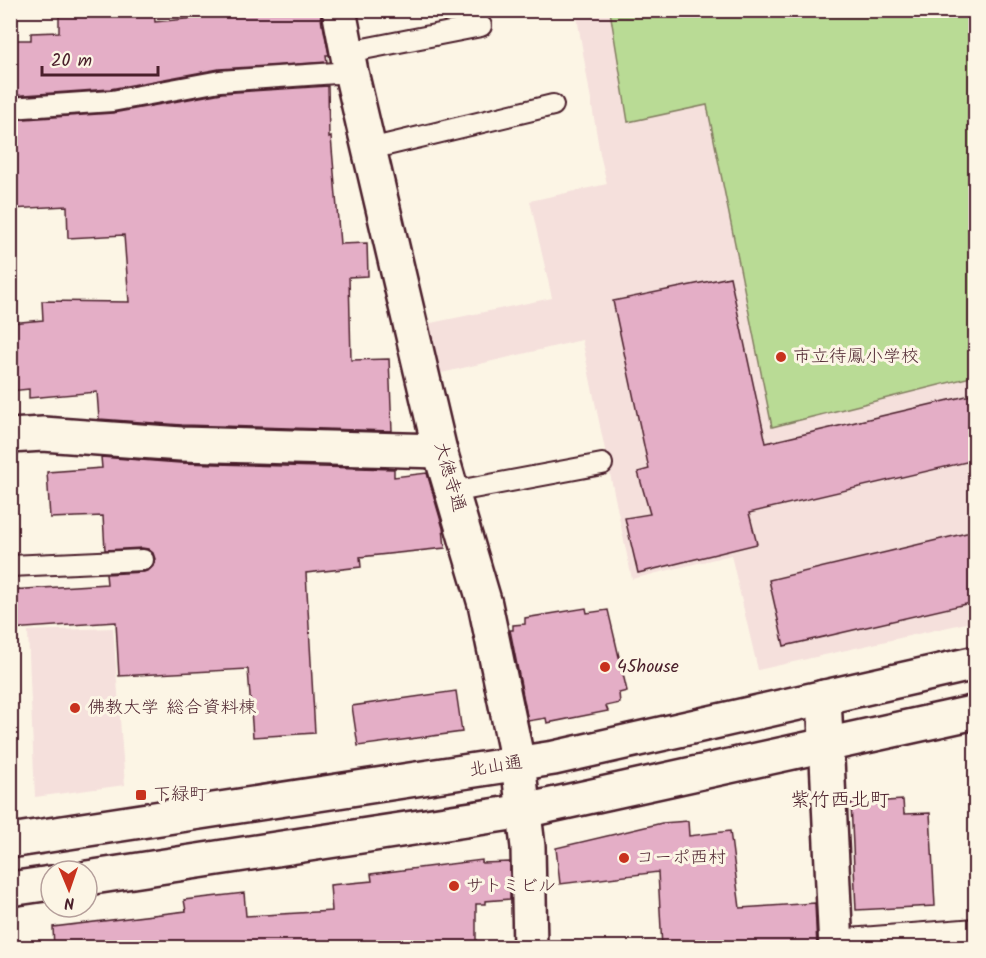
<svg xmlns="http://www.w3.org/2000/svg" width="986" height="958" font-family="Kalam,'Klee One',sans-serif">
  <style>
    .built { fill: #f5e0dc }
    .green { fill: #b9db95; stroke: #827d60; stroke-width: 1.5 }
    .building { fill: #e4aec6; stroke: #4a1f2b; stroke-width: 1.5 }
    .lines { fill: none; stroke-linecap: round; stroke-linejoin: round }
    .lane-casing { stroke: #4a1f2b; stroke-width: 24 }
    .street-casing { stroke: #4a1f2b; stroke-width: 38 }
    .secondary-casing { stroke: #4a1f2b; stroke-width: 38 }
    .lane { stroke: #fcf5e5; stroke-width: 20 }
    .street { stroke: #fcf5e5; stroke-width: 33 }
    .secondary { stroke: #fcf5e5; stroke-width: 33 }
    .poi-dot { fill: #c8321e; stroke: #fcf5e5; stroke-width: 2 }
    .labels { text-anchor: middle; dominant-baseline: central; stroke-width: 6; stroke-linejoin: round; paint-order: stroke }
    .poi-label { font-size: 18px; fill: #4a1f2b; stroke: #fcf5e5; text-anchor: start }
    .street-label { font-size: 18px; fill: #4a1f2b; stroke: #fcf5e5 }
    .neighbourhood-label { font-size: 20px; fill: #4a1f2b; stroke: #fcf5e5 }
  </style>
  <rect width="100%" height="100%" fill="#fcf5e5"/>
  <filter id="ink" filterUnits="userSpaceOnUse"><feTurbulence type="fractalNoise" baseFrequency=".0167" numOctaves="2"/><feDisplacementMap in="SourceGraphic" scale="12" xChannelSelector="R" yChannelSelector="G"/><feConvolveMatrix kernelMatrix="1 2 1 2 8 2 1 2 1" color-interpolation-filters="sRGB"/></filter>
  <g filter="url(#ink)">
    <g class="built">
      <polygon points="576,11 975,11 975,621 758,670 731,555 632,579 582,340 433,375 421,325 552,298 530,201 607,184 600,154"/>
      <polygon points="113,628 125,785 35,797 28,631"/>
    </g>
    <polygon class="green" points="610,11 975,11 975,376 772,427 707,105 628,122"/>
    <g class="building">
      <polygon points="101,10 154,10 155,22 279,10 320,10 322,25 323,25 329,55 326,55 327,62 219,69 110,89 10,96 10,40 31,40 31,33 59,32 59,14 101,13"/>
      <polygon points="328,86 329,138 331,137 340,244 367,243 368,276 349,277 351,360 389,359 392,431 182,425 99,419 97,392 29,398 29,389 10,391 10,323 43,320 42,301 129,302 124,235 68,238 67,206 10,209 10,120 113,113 222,93"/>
      <polygon points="730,277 766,443 975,394 975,460 749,513 757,544 638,573 625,518 650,514 638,472 649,469 613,301"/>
      <polygon points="101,457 180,463 394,469 394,477 427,473 443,528 445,548 360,557 361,567 306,573 315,733 253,737 248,669 119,676 116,622 10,629 10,590 107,584 106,574 144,572 149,570 153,566 155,559 153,553 148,549 142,548 105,550 103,516 50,518 47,472 102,468"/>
      <polygon points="975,531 975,602 784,646 769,580"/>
      <polygon points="586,608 587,613 608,610 627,691 619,693 620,703 606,706 608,711 547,723 546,718 528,721 510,630 513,630 513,625 525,624 525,618"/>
      <polygon points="456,691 462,732 358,746 352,706"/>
      <polygon points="903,800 904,814 930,813 935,906 856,910 851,803"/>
      <polygon points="688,821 689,836 730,831 740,908 815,903 817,948 662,948 658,872 560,884 556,848 662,823"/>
      <polygon points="482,860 482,863 510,862 510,899 485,901 485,904 476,904 476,948 54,948 53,927 186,911 184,900 244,893 246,916 332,911 330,885 372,881 371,874"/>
    </g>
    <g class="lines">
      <defs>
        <g id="lane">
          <polyline points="348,52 481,26"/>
          <polyline points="10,108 112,101 220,81 351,72"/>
          <polyline points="370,149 553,105"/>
          <polyline points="452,492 602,464"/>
          <polyline points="10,566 143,560"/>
          <polyline points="836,940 976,929"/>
        </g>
        <g id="street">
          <polyline points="339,10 351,72 440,451 485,604 518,763 528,847 530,948"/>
          <polyline points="10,436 43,434 181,444 440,451"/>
          <polyline points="824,697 836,948"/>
        </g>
        <g id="secondary">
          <polyline points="10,841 554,758 976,663"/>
          <polyline points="87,878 524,811 976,712"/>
          <polyline points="10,889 51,883"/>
        </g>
      </defs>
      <use href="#lane" class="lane-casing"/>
      <use href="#street" class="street-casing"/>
      <use href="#secondary" class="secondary-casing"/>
      <use href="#lane" class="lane"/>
      <use href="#street" class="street"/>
      <use href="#secondary" class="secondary"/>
    </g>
  </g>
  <g class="poi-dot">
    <circle cx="781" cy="357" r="6"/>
    <circle cx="605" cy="667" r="6"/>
    <circle cx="75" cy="708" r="6"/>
    <rect x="135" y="789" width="12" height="12" rx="3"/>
    <circle cx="624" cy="858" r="6"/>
    <circle cx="454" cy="886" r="6"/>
  </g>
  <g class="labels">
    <g class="poi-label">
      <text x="793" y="357">市立待鳳小学校</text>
      <text x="617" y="667">45house</text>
      <text x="87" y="708">佛教大学 総合資料棟</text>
      <text x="153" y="795">下緑町</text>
      <text x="636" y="858">コーポ西村</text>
      <text x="466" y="886">サトミビル</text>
    </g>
    <g class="street-label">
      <text transform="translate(449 477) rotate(74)">大徳寺通</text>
      <text transform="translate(496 767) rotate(-9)">北山通</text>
    </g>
    <g class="neighbourhood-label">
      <text x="840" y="801">紫竹西北町</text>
    </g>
  </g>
  <rect width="986" height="958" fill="none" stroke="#fcf5e5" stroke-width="36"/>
  <rect x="18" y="18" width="950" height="922" fill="none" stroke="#4a1f2b" stroke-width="2" filter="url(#ink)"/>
  <g transform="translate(69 889) rotate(178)"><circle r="28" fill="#fcf5e5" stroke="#b59f9b" stroke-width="1.5"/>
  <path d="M0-4.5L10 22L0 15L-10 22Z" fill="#c8321e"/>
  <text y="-9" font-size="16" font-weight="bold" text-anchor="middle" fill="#4a1f2b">N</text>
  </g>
  <path d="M42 66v9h116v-9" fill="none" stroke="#4a1f2b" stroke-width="3"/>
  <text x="51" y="66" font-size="18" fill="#4a1f2b" stroke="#fcf5e5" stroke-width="4.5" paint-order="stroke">20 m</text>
</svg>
